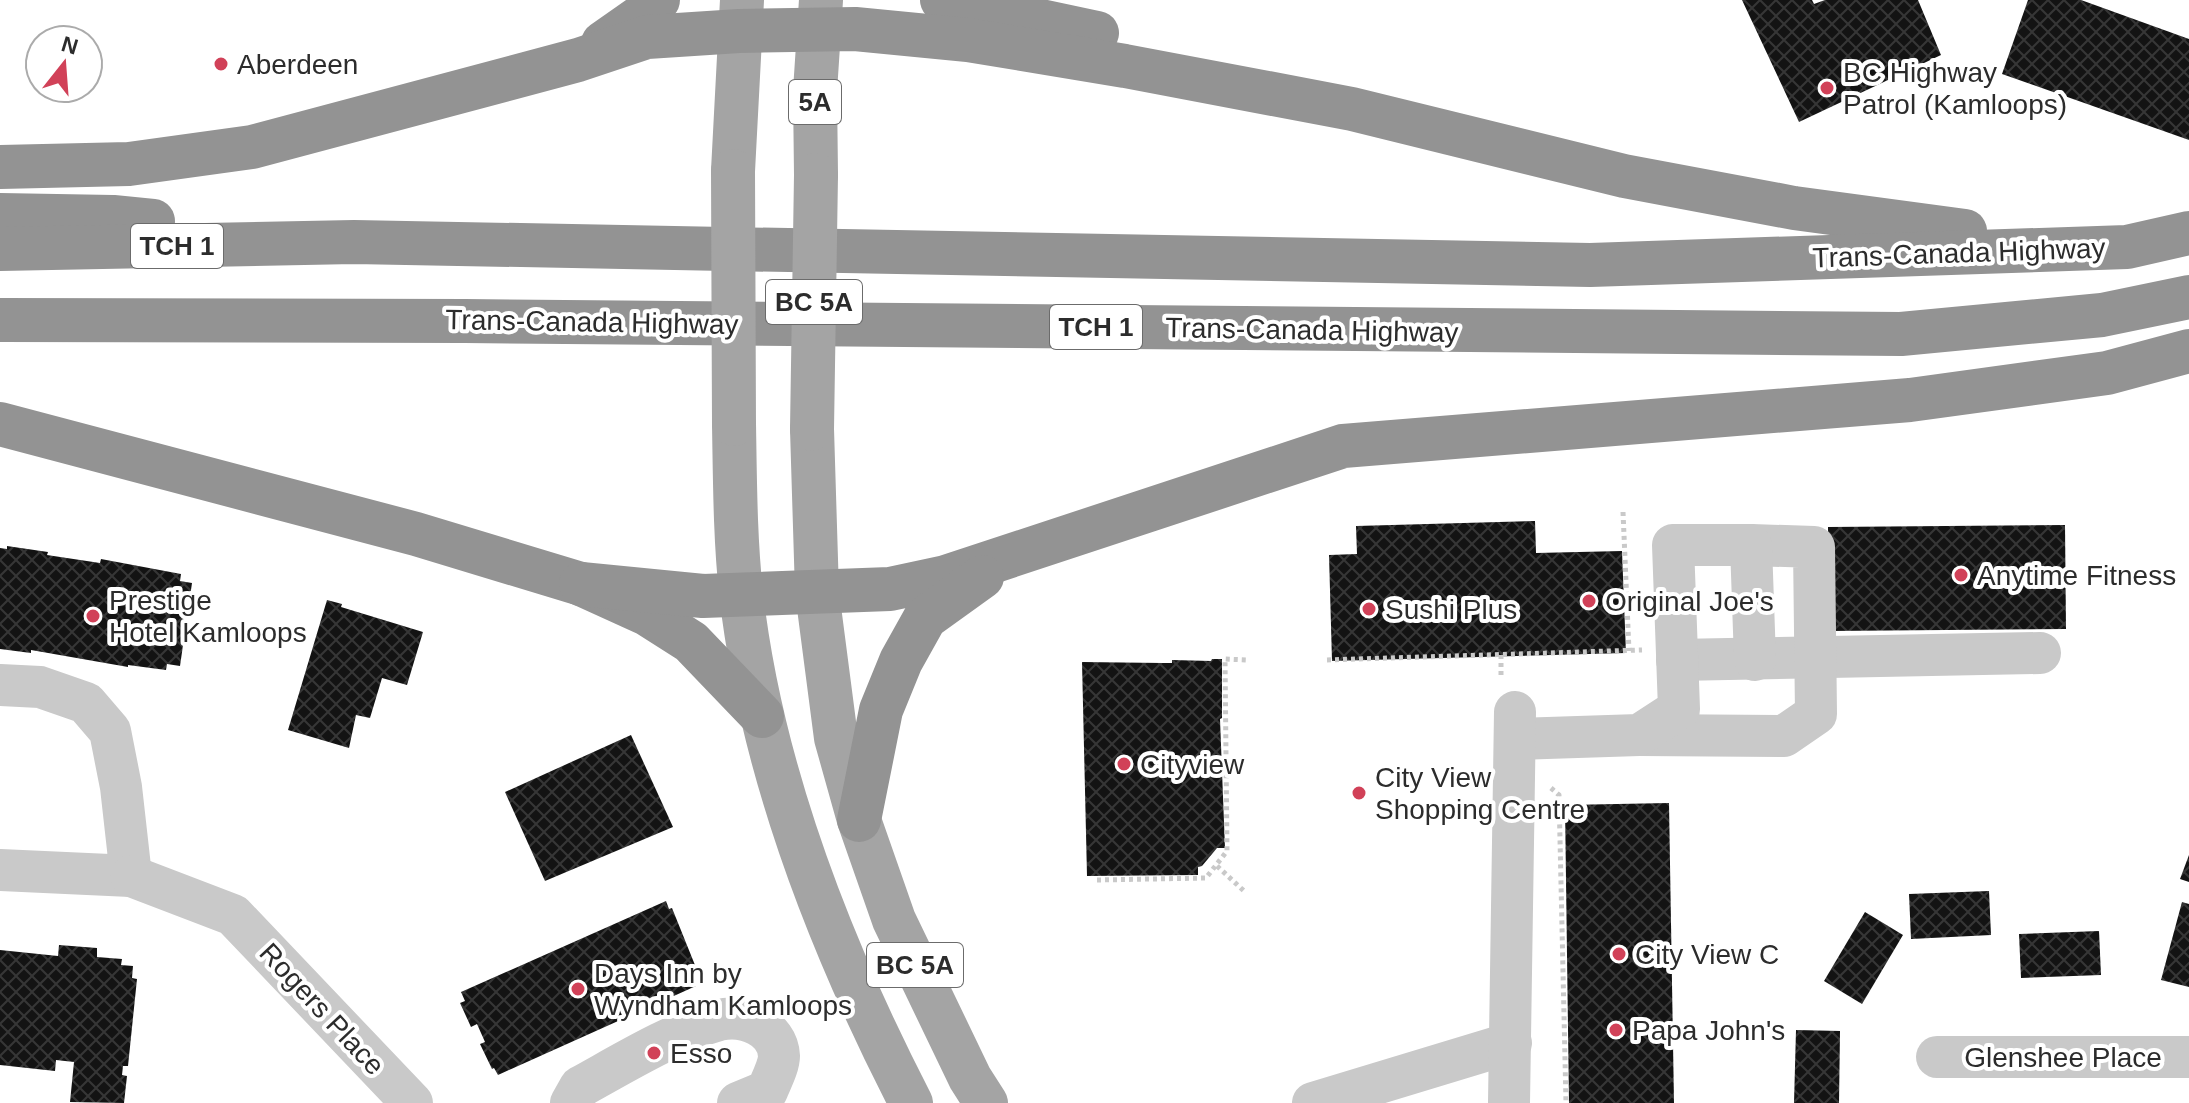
<svg xmlns="http://www.w3.org/2000/svg" width="2189" height="1103" font-family="Helvetica,sans-serif">
  <style>
    .building { fill: url(#building-cross-hatch) }
    .lines { fill: none; stroke-linecap: round; stroke-linejoin: round }
    .path { stroke: #c9c9c9; stroke-width: 5; stroke-dasharray: 4 4; stroke-linecap: butt }
    .minor { stroke: #c9c9c9; stroke-width: 42 }
    .major { stroke: #a4a4a4; stroke-width: 44 }
    .highway { stroke: #939393; stroke-width: 44 }
    .major-bridge { stroke: #a4a4a4; stroke-width: 44 }
    .poi-dot { fill: #d14158; stroke: #fff; stroke-width: 3 }
    .labels { text-anchor: middle; dominant-baseline: central; stroke-width: 8; stroke-linejoin: round; paint-order: stroke }
    .shield { fill: #fff; stroke: #6b6b6b; stroke-width: 2 }
    .shield-label { font-size: 26px; font-weight: bold; fill: #2c2c2c }
    .poi-label { font-size: 28px; fill: #2c2c2c; stroke: #fff; text-anchor: start }
    .street-label { font-size: 28px; fill: #2c2c2c; stroke: #fff }
  </style>
  <defs>
    <pattern id="building-cross-hatch" width="8" height="8" patternUnits="userSpaceOnUse" patternTransform="scale(2)"><rect width="8" height="8" fill="#131313"/><path d="M0 0l8 8M0 8l8-8" fill="none" stroke="#363636"/></pattern>
  </defs>
  <rect width="100%" height="100%" fill="#fff"/>
  <g class="building">
    <polygon points="1742,0 1812,0 1814,4 1825,0 1918,0 1941,55 1799,122"/>
    <polygon points="2028,0 2081,0 2189,39 2189,140 2002,74"/>
    <polygon points="1535,521 1536,553 1622,551 1626,653 1332,661 1329,555 1357,554 1356,526"/>
    <polygon points="2065,525 2066,629 1829,631 1828,527"/>
    <polygon points="7,546 48,552 47,555 100,563 101,559 181,574 180,581 192,583 180,666 167,664 166,670 128,665 128,667 31,650 31,653 0,649 0,548 7,549"/>
    <polygon points="327,600 342,604 341,607 423,632 407,685 382,678 370,718 356,715 349,748 288,730"/>
    <polygon points="1212,659 1222,659 1222,718 1220,719 1225,848 1217,848 1202,866 1198,867 1198,875 1087,876 1082,662 1163,663 1172,663 1172,660 1211,661"/>
    <polygon points="631,735 673,827 545,881 505,792"/>
    <polygon points="1669,803 1674,1103 1569,1103 1565,805"/>
    <polygon points="2189,855 2189,882 2180,879"/>
    <polygon points="1989,891 1991,935 1911,939 1909,894"/>
    <polygon points="666,901 669,909 672,908 701,980 695,982 696,986 498,1075 494,1068 492,1069 480,1044 485,1042 477,1024 471,1027 460,1003 465,1001 461,992"/>
    <polygon points="2182,902 2189,904 2189,987 2161,980"/>
    <polygon points="1865,912 1903,935 1862,1004 1824,981"/>
    <polygon points="2099,931 2101,975 2021,978 2019,934"/>
    <polygon points="59,945 97,948 97,957 122,959 121,965 133,966 132,978 137,979 128,1066 123,1066 122,1075 127,1076 124,1103 70,1102 74,1062 56,1060 55,1071 0,1065 0,950 58,956"/>
    <polygon points="1796,1030 1840,1031 1839,1103 1794,1103"/>
  </g>
  <g class="lines">
    <g class="path">
      <polyline points="1623,512 1629,651"/>
      <polyline points="1501,655 1501,678"/>
      <polyline points="1327,660 1642,650"/>
      <polyline points="1551,788 1559,795 1566,1103"/>
      <polyline points="1217,866 1244,891"/>
      <polyline points="1097,880 1206,878 1227,851 1225,659 1247,660"/>
    </g>
    <g class="minor">
      <polyline points="1677,660 2040,653"/>
      <polyline points="0,685 40,687 86,703 110,731 121,787 131,876 0,870"/>
      <polyline points="1639,735 1784,736 1816,714 1814,547 1751,545"/>
      <polyline points="1515,739 1639,735 1679,709 1673,545 1751,545 1755,660"/>
      <polyline points="131,876 233,915 412,1103"/>
      <polyline points="1937,1057 2189,1057"/>
      <path d="M571 1103 580 1087C622 1064 672 1033 719 1020 743 1014 778 1027 779 1056 779 1066 771 1081 767 1091L738 1103"/>
      <polyline points="1313,1103 1511,1043"/>
      <polyline points="1509,1103 1515,712"/>
    </g>
    <g class="major">
      <polyline points="733,171 742,0"/>
      <polyline points="816,175 815,91 821,0"/>
      <path d="M734 424C735 480 735 537 741 593 761 770 830 946 911 1103"/>
      <polyline points="812,429 817,592 836,738 859,820 894,920 970,1078 986,1103"/>
    </g>
    <g class="highway">
      <polyline points="942,0 1097,33"/>
      <polyline points="603,43 643,15 658,0"/>
      <polyline points="0,167 129,164 252,147 578,60 647,37 739,31 855,29 968,40 1125,66 1352,109 1624,176 1794,208 1965,231"/>
      <polyline points="0,215 113,217 153,221"/>
      <polyline points="0,249 354,242 1590,265 2127,247 2189,233"/>
      <polyline points="0,320 465,321 1901,334 2102,315 2189,297"/>
      <polyline points="0,424 416,534 581,584 647,614 691,642 762,716"/>
      <polyline points="581,584 703,596 890,589 946,577 1343,446 1910,400 2107,373 2189,351"/>
      <polyline points="859,820 881,710 901,661 925,618 982,577"/>
    </g>
    <g class="major-bridge">
      <polyline points="733,171 734,424"/>
      <polyline points="812,429 816,175"/>
    </g>
  </g>
  <g class="poi-dot">
    <circle cx="221" cy="64" r="8"/>
    <circle cx="1827" cy="88" r="8"/>
    <circle cx="1961" cy="575" r="8"/>
    <circle cx="1589" cy="601" r="8"/>
    <circle cx="1369" cy="609" r="8"/>
    <circle cx="93" cy="616" r="8"/>
    <circle cx="1124" cy="764" r="8"/>
    <circle cx="1359" cy="793" r="8"/>
    <circle cx="1619" cy="954" r="8"/>
    <circle cx="578" cy="989" r="8"/>
    <circle cx="1616" cy="1030" r="8"/>
    <circle cx="654" cy="1053" r="8"/>
  </g>
  <g class="labels">
    <g class="shield">
      <rect x="789" y="80" width="52" height="44" rx="6"/>
      <rect x="131" y="224" width="92" height="44" rx="6"/>
      <rect x="766" y="280" width="96" height="44" rx="6"/>
      <rect x="1050" y="305" width="92" height="44" rx="6"/>
      <rect x="867" y="943" width="96" height="44" rx="6"/>
    </g>
    <g class="shield-label">
      <text x="815" y="102">5A</text>
      <text x="177" y="246">TCH 1</text>
      <text x="814" y="302">BC 5A</text>
      <text x="1096" y="327">TCH 1</text>
      <text x="915" y="965">BC 5A</text>
    </g>
    <g class="poi-label">
      <text x="237" y="64">Aberdeen</text>
      <text x="1843" y="72">BC Highway<tspan x="1843" dy="32">Patrol (Kamloops)</tspan></text>
      <text x="1977" y="575">Anytime Fitness</text>
      <text x="109" y="600">Prestige<tspan x="109" dy="32">Hotel Kamloops</tspan></text>
      <text x="1605" y="601">Original Joe's</text>
      <text x="1385" y="609">Sushi Plus</text>
      <text x="1140" y="764">Cityview</text>
      <text x="1375" y="777">City View<tspan x="1375" dy="32">Shopping Centre</tspan></text>
      <text x="1635" y="954">City View C</text>
      <text x="594" y="973">Days Inn by<tspan x="594" dy="32">Wyndham Kamloops</tspan></text>
      <text x="1632" y="1030">Papa John's</text>
      <text x="670" y="1053">Esso</text>
    </g>
    <g class="street-label">
      <text transform="translate(1959 253) rotate(-2)">Trans-Canada Highway</text>
      <text transform="translate(592 322) rotate(1)">Trans-Canada Highway</text>
      <text transform="translate(1312 330) rotate(1)">Trans-Canada Highway</text>
      <text transform="translate(322 1009) rotate(47)">Rogers Place</text>
      <text x="2063" y="1057">Glenshee Place</text>
    </g>
  </g>
  <g transform="translate(64 64) rotate(17)"><circle r="38" fill="#ffffff" stroke="#ababab" stroke-width="2"/>
  <path d="M0-6L14 30L0 20L-14 30Z" fill="#d14158"/>
  <text y="-12" font-size="22" font-weight="bold" text-anchor="middle" fill="#2c2c2c">N</text>
  </g>
</svg>
